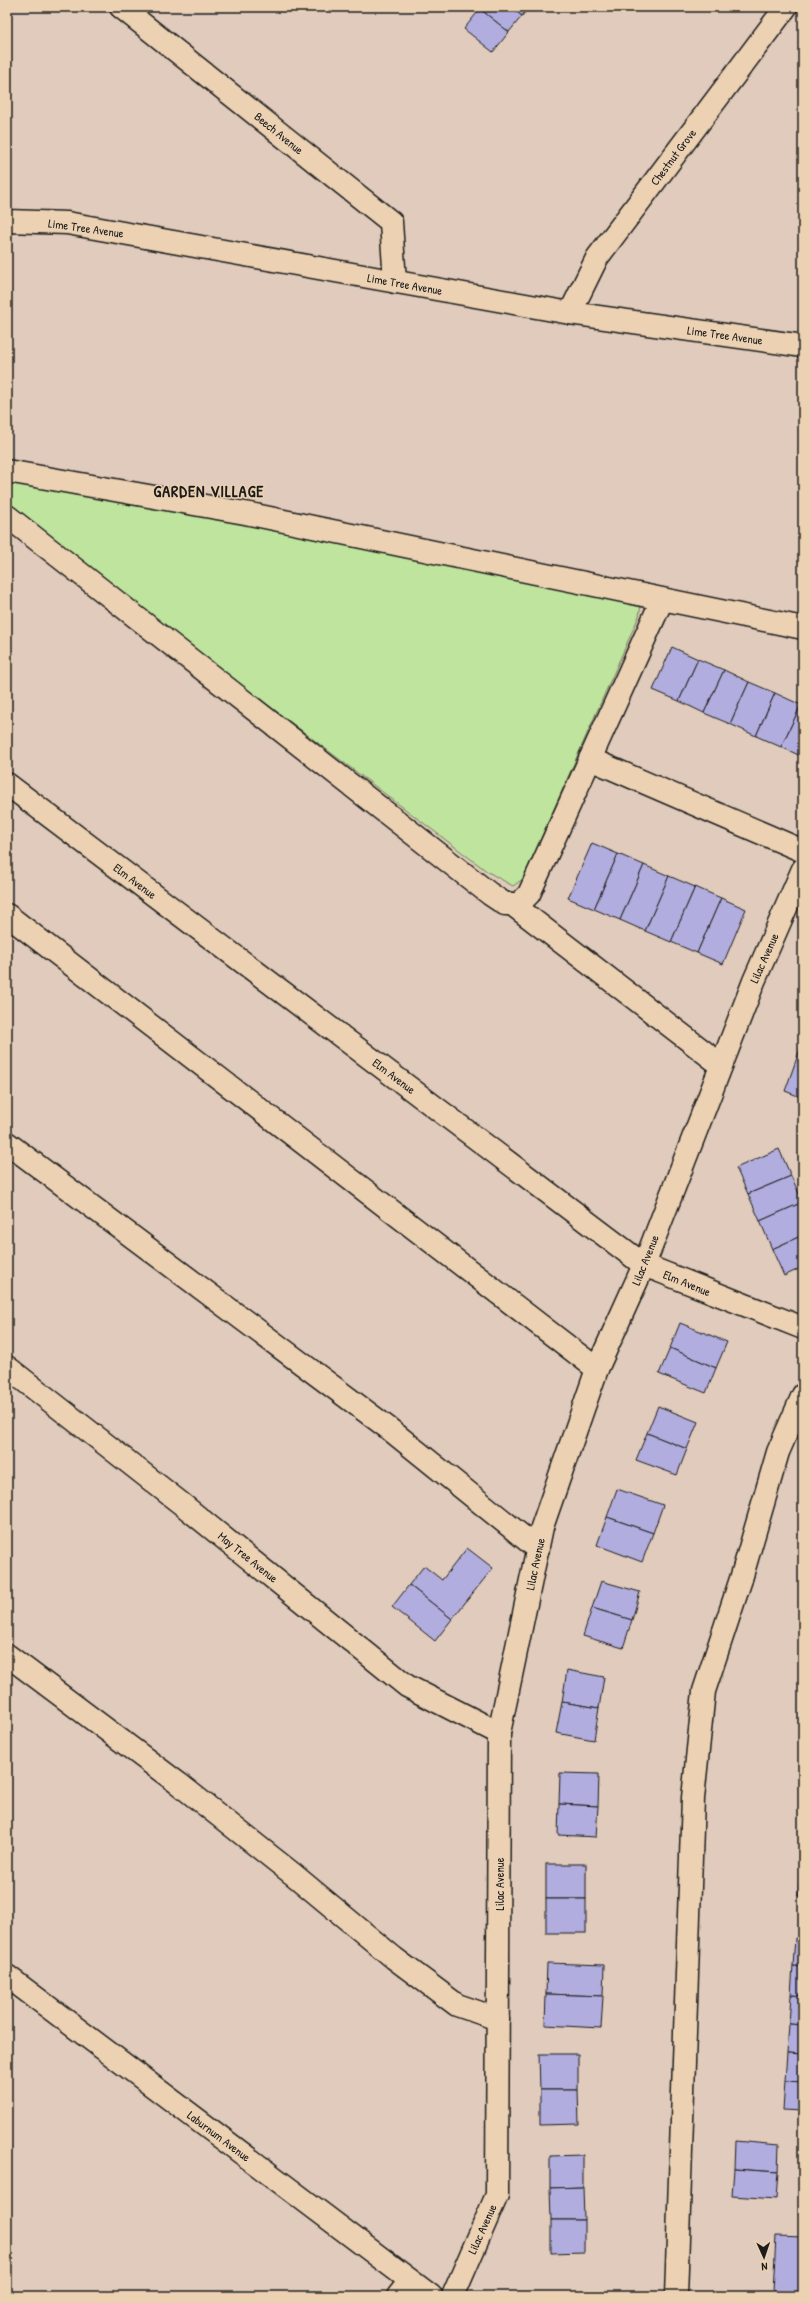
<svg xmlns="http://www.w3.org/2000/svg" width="810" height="2303" font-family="'Patrick Hand',sans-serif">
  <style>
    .green { fill: #bfe49e; stroke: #6e805d }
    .building { fill: #b1adde; stroke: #1c1c1c }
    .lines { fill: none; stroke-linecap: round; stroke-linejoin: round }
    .minor-casing { stroke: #1c1c1c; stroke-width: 25 }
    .minor { stroke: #ecd2b3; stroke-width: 22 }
    .labels { text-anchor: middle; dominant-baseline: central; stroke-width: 3; stroke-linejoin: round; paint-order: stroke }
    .street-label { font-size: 12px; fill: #1c1c1c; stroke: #ecd2b3 }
    .district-label { font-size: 16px; font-weight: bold; letter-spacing: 1px; fill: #1c1c1c; stroke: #ecd2b3 }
  </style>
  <rect width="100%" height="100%" fill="#e0cbbc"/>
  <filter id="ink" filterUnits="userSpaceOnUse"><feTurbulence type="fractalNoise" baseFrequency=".025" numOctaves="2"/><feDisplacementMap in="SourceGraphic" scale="8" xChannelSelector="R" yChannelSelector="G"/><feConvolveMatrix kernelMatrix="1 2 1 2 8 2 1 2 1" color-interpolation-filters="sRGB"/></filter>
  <g filter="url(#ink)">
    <polygon class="green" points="20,477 641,605 639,616 523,879 513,886 488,872 11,510 7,505 7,481"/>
    <g class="building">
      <polygon points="482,7 511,7 522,16 509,32 480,9"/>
      <polygon points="511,7 529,7 522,16"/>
      <polygon points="480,9 509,32 493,52 464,29"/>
      <polygon points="672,647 698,659 679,701 653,690"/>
      <polygon points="698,659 724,670 704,713 679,701"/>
      <polygon points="724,670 749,682 730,724 704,713"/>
      <polygon points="749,682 775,693 756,736 730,724"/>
      <polygon points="775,693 801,705 781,747 756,736"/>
      <polygon points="801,705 803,706 803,757 781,747"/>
      <polygon points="592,843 618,854 594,909 568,898"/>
      <polygon points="618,854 644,865 620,920 594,909"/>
      <polygon points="644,865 669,876 645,931 620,920"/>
      <polygon points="669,876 695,887 671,942 645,931"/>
      <polygon points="695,887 721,898 697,953 671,942"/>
      <polygon points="721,898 746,909 723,964 697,953"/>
      <polygon points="803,1041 803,1098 785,1091"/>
      <polygon points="779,1149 791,1176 748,1194 736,1168"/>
      <polygon points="791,1176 803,1202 760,1221 748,1194"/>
      <polygon points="803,1202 803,1235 772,1249 760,1221"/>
      <polygon points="803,1235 803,1267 784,1276 772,1249"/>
      <polygon points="680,1323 727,1342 716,1368 670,1348"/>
      <polygon points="670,1348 716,1368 706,1393 659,1374"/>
      <polygon points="658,1406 698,1422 687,1449 647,1433"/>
      <polygon points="647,1433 687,1449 677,1475 636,1460"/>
      <polygon points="617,1489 663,1505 653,1533 607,1517"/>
      <polygon points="607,1517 653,1533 642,1562 597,1545"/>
      <polygon points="467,1548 493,1568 452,1619 409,1585 424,1566 442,1580"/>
      <polygon points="601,1581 640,1592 632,1620 592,1608"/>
      <polygon points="409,1585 452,1619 435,1641 392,1607"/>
      <polygon points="592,1608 632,1620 623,1648 583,1636"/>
      <polygon points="567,1670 604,1677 599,1708 562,1702"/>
      <polygon points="562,1702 599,1708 594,1740 556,1733"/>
      <polygon points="560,1773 599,1774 598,1806 559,1804"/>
      <polygon points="559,1804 598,1806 596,1837 558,1835"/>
      <polygon points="802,1839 803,1839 803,1868 800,1867"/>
      <rect x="546" y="1864" width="40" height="35"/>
      <polygon points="800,1867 803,1868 803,1896 798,1896"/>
      <rect x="546" y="1899" width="40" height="34"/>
      <polygon points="795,1938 803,1939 803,1967 793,1966"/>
      <polygon points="547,1963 604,1965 603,1996 546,1994"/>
      <polygon points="793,1966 803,1967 803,1996 791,1995"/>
      <polygon points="546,1994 603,1996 601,2028 545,2025"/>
      <polygon points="791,1995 803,1996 803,2025 789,2024"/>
      <polygon points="789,2024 803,2025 803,2054 787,2053"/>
      <polygon points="787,2053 803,2054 803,2082 785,2081"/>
      <polygon points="539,2054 578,2054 578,2090 540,2090"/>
      <polygon points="785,2081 803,2082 803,2111 783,2110"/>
      <polygon points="540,2090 578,2090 579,2124 540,2125"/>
      <polygon points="735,2141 779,2145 778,2172 734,2169"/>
      <polygon points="583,2155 583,2187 550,2188 550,2156"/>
      <polygon points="734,2169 778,2172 776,2199 732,2196"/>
      <polygon points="583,2187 584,2220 551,2220 550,2188"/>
      <polygon points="551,2220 584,2220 584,2252 551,2253"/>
      <polygon points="776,2236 803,2237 803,2293 773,2292"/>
      <polygon points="773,2292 803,2293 803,2296 773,2296"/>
    </g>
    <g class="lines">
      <defs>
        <g id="minor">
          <polyline points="121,7 391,222 395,282"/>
          <polyline points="7,221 67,223 570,313 803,346"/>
          <polyline points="570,313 597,258 786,7"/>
          <polyline points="7,471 245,513 803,628"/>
          <polyline points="7,516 490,894 505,904 519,904 529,894 662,600"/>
          <polyline points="590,759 803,851"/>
          <polyline points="7,784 644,1265 803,1328"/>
          <polyline points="512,904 721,1065"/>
          <polyline points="7,915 597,1369"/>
          <polyline points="7,1143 388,1428 538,1549"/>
          <polyline points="7,1367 183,1505 407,1686 499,1733"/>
          <polyline points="7,1655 179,1784 294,1875 394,1958 457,2005 498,2019"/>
          <polyline points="7,1976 431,2296"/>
          <polyline points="398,2296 410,2281"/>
          <polyline points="453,2296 497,2195 499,1733 542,1527 597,1369 644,1265 754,981 803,869"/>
          <polyline points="676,2296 693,1798 704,1691 741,1579 778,1452 803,1395"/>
        </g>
      </defs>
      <use href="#minor" class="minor-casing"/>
      <use href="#minor" class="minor"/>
    </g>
  </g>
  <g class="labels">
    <g class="street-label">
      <text transform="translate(279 133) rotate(39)">Beech Avenue</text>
      <text transform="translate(673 157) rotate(-53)">Chestnut Grove</text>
      <text transform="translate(86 228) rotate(8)">Lime Tree Avenue</text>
      <text transform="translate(405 284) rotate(10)">Lime Tree Avenue</text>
      <text transform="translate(725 335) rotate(8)">Lime Tree Avenue</text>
      <text transform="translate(135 881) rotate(37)">Elm Avenue</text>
      <text transform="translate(764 958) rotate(-66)">Lilac Avenue</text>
      <text transform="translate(394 1076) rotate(37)">Elm Avenue</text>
      <text transform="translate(645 1260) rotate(-68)">Lilac Avenue</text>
      <text transform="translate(687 1283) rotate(22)">Elm Avenue</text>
      <text transform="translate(248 1557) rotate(39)">May Tree Avenue</text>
      <text transform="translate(535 1564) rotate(-78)">Lilac Avenue</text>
      <text transform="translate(499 1884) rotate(-90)">Lilac Avenue</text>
      <text transform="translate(219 2136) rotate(37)">Laburnum Avenue</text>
      <text transform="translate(482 2229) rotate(-66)">Lilac Avenue</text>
    </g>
    <g class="district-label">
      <text x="209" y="491">GARDEN VILLAGE</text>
    </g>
  </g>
  <rect width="810" height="2303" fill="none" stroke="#ecd2b3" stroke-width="24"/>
  <rect x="12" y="12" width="786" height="2279" fill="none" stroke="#1c1c1c" stroke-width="1.5" filter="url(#ink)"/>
  <g transform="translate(764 2257) rotate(177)" stroke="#ecd2b3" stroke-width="3" paint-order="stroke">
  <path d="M0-3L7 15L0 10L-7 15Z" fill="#1c1c1c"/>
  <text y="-6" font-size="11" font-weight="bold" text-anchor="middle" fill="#1c1c1c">N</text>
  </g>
</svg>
